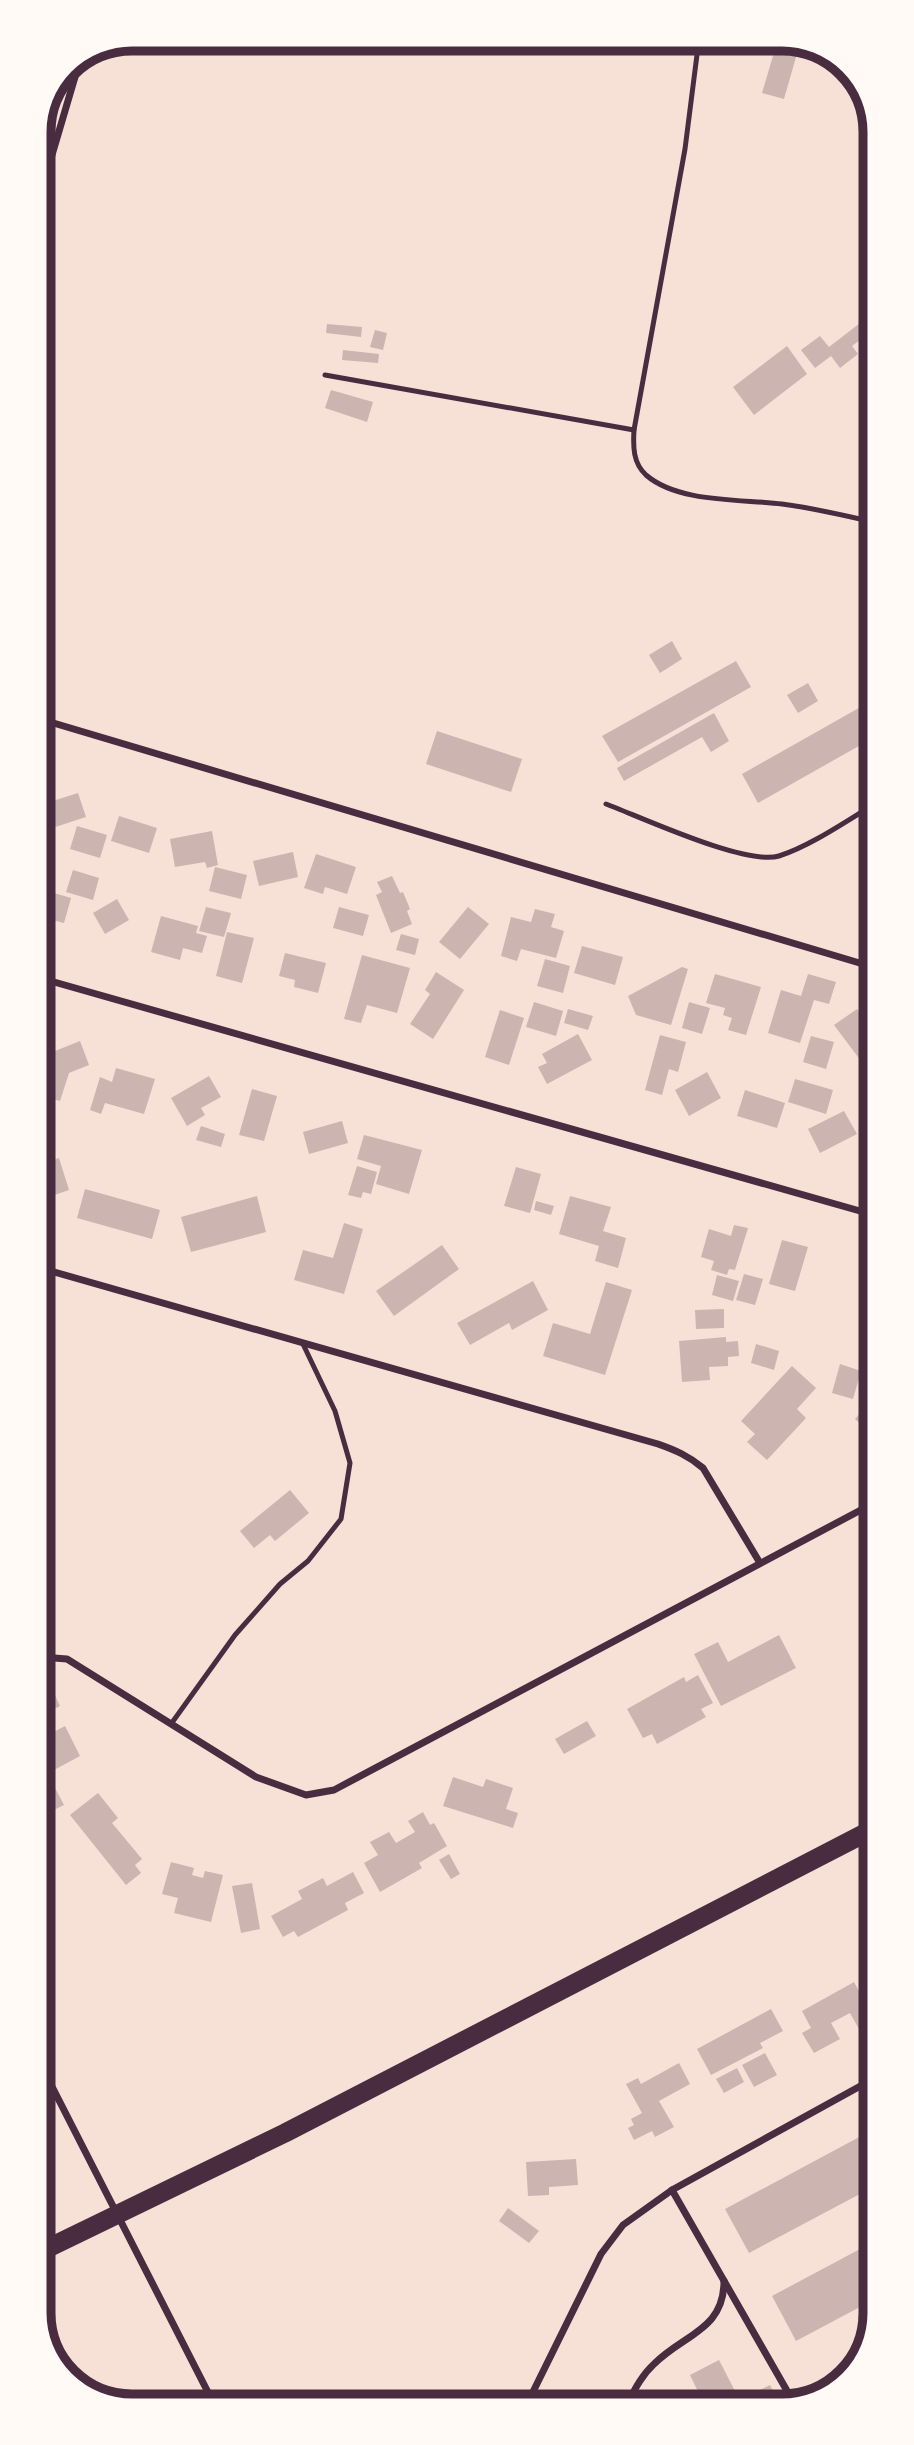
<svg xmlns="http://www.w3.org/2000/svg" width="914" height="2445" font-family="Ubuntu,sans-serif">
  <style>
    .building { fill: #ccb4b1 }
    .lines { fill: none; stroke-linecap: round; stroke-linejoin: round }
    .service { stroke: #4a2c40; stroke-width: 5 }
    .minor { stroke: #4a2c40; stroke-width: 7 }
    .trunk { stroke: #4a2c40; stroke-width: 19 }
    .rim { fill: none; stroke: #4a2c40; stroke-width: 9 }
  </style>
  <rect width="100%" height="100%" fill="#f7e1d7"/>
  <g class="building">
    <polygon points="778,39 789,39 800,43 784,99 762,93"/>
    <polygon points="873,313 873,324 861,333 864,337 852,346 858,354 840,368 831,356 815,368 801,350 820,336 829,347"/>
    <polygon points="327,324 362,327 361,337 326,333"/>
    <polygon points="375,330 387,333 383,350 370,347"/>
    <polygon points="787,346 807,374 754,415 733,387"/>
    <polygon points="343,350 379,354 378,363 342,360"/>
    <polygon points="331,390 373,402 367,422 325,408"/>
    <polygon points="672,641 682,659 660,673 649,655"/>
    <polygon points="736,661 751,687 618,762 602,736"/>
    <polygon points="808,683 818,701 798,713 787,695"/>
    <polygon points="873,700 873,738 758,803 742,774"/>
    <polygon points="714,713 729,741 711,752 702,737 624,781 617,768"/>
    <polygon points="437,731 522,759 511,792 426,764"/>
    <polygon points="78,793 86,817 46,830 40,805"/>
    <polygon points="119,816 157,828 149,853 111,841"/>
    <polygon points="77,826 107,835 100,858 70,849"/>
    <polygon points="212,831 218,865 207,868 205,862 175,867 170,839"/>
    <polygon points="293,852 298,877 259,886 253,861"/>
    <polygon points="316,854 356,867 347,894 325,887 323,894 304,888"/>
    <polygon points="215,867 247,875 241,899 209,891"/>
    <polygon points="73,870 99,878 93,900 66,892"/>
    <polygon points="392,876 400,893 403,892 410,909 407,911 412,924 391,933 376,895 382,892 377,882"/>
    <polygon points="40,889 71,898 64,923 40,917"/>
    <polygon points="117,899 129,920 105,934 93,913"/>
    <polygon points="206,907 231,913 224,937 199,931"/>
    <polygon points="339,907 369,915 363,936 333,928"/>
    <polygon points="468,907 489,924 460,959 439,942"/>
    <polygon points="535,909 555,914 551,927 564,931 556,958 521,949 517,961 501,956 511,917 531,922"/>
    <polygon points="161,916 198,926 196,933 207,936 202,953 183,948 180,960 151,952"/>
    <polygon points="227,932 254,938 242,983 216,976"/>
    <polygon points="401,934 419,939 415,955 396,950"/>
    <polygon points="582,946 623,957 615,985 574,973"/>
    <polygon points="285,953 326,963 318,993 294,987 295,980 279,976"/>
    <polygon points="362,955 410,968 397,1013 367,1005 361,1023 344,1019"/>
    <polygon points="545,959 570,966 563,993 537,986"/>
    <polygon points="682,967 688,969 671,1025 636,1015 628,996"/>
    <polygon points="436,972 464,990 433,1039 410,1024 430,994 425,990"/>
    <polygon points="715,974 761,987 746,1035 728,1030 732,1018 723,1015 725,1008 706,1003"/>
    <polygon points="808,974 836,982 829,1004 814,1000 800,1043 768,1033 781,990 801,996"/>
    <polygon points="534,1002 563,1011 556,1036 526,1027"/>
    <polygon points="689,1002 710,1008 702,1034 682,1028"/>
    <polygon points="568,1009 593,1016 588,1030 564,1023"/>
    <polygon points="857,1009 874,1031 874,1052 861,1061 834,1025"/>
    <polygon points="500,1010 524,1018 509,1065 485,1057"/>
    <polygon points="578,1034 592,1060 547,1084 538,1067 547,1063 542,1054"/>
    <polygon points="660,1035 686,1042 678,1072 669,1069 662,1095 645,1090"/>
    <polygon points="811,1036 834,1042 826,1069 803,1062"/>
    <polygon points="80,1041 89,1065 69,1073 60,1101 41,1096 45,1081 40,1068 40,1057"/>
    <polygon points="116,1068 155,1079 144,1114 105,1103 101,1114 90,1110 100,1077 112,1082"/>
    <polygon points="707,1072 721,1098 689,1116 675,1090"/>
    <polygon points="209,1076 221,1097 201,1108 205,1115 187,1126 171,1098"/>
    <polygon points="795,1079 833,1090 826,1114 788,1102"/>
    <polygon points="252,1089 277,1096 264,1141 239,1135"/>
    <polygon points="745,1090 785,1103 777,1128 737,1116"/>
    <polygon points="844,1111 857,1134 820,1153 808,1129"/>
    <polygon points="342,1121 348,1143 309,1154 303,1132"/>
    <polygon points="201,1126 225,1134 221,1147 196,1140"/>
    <polygon points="364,1135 422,1150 409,1194 376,1184 381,1166 357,1159"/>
    <polygon points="59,1158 69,1190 40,1200 40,1165"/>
    <polygon points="357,1166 377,1172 371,1194 363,1192 361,1198 348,1195"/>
    <polygon points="516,1167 541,1174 530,1213 504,1206"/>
    <polygon points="85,1189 160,1210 152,1239 77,1218"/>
    <polygon points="257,1196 266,1232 191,1252 181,1217"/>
    <polygon points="570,1196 611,1207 603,1231 626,1238 618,1268 595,1261 599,1246 559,1234"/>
    <polygon points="536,1201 554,1206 551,1215 534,1210"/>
    <polygon points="344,1223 363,1229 344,1294 294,1280 303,1250 333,1258"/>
    <polygon points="734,1225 748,1228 735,1270 729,1269 727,1275 711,1270 714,1261 701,1257 709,1229 731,1236"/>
    <polygon points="782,1240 808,1247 795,1291 769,1284"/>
    <polygon points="442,1245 459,1269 394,1316 376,1291"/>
    <polygon points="744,1274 763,1279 755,1305 736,1300"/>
    <polygon points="717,1275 739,1281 733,1301 712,1295"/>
    <polygon points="533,1281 548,1310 512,1330 509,1323 470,1345 457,1323"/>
    <polygon points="606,1282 632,1290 605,1375 543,1356 553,1323 590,1334"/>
    <polygon points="724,1309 724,1328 696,1329 695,1310"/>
    <polygon points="871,1313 874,1314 874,1343 863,1339"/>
    <polygon points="726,1337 726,1342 738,1341 739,1356 728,1357 728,1366 709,1367 710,1380 682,1382 679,1341"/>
    <polygon points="756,1344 779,1351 774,1370 751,1363"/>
    <polygon points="840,1364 861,1371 853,1399 832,1393"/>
    <polygon points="792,1366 816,1388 797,1409 806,1418 767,1460 747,1442 755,1434 741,1421"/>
    <polygon points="874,1397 874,1436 855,1419"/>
    <polygon points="290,1490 309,1513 275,1541 270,1535 254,1548 240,1531"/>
    <polygon points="779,1635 796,1668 721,1706 694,1654 718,1642 728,1662"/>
    <polygon points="698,1675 713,1703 701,1709 706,1717 657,1744 652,1734 643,1738 627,1709 684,1677 686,1682"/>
    <polygon points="52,1689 60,1706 41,1716 41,1694"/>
    <polygon points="587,1721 596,1736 564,1754 555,1739"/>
    <polygon points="44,1722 50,1734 65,1726 80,1756 41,1777 41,1723"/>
    <polygon points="453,1777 483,1787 486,1779 513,1788 506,1809 518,1813 513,1828 443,1806"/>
    <polygon points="54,1786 64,1805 48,1813 41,1799 41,1793"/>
    <polygon points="98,1793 118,1818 112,1823 142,1859 135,1865 141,1873 126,1885 70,1815"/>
    <polygon points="423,1812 430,1825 434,1823 447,1846 419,1863 422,1868 380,1892 364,1863 378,1855 370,1842 389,1832 396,1843 415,1832 408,1821"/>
    <polygon points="449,1854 460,1874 451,1879 439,1860"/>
    <polygon points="171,1862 194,1868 192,1875 203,1878 205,1871 223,1875 211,1922 174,1913 178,1898 162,1894"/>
    <polygon points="353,1872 364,1893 345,1903 348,1910 298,1937 294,1931 283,1937 271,1916 302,1899 298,1891 323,1878 327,1886"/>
    <polygon points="252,1883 260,1929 241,1933 232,1886"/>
    <polygon points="875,1934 875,1947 865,1953 859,1943"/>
    <polygon points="854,1982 865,2002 873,1997 875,2000 875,2020 859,2029 850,2013 831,2023 840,2039 814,2053 802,2033 811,2028 802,2011"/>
    <polygon points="771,2009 783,2031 760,2043 763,2048 711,2075 697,2049"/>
    <polygon points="765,2053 777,2075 754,2087 742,2065"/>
    <polygon points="679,2063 690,2084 659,2101 674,2127 655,2137 652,2131 634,2140 628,2128 634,2125 631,2119 642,2113 626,2084 638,2078 641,2084"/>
    <polygon points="737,2068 744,2082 724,2093 716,2079"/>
    <polygon points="863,2135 875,2159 875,2186 749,2253 725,2209"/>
    <polygon points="576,2159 578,2185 549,2187 549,2195 528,2196 526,2162"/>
    <polygon points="508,2208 539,2231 529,2243 499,2221"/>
    <polygon points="875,2241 875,2299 796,2341 772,2296"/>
    <polygon points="719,2360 736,2393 714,2404 704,2404 690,2375"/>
    <polygon points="836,2371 843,2379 824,2392 818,2386"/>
    <polygon points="770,2385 779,2403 731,2404"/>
  </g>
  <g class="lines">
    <g class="service">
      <path d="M699 39 685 149 634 430C633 447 633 463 646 475 678 503 742 499 782 504 813 508 843 515 873 522"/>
      <polyline points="325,375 634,430"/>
      <path d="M606 804C643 818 746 866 779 856 810 846 845 822 873 805"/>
      <polyline points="171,1724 235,1635 280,1584 308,1561 341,1519 350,1463 335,1411 302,1342"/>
    </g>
    <g class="minor">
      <polyline points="39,199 80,60"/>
      <polyline points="40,719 873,967"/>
      <polyline points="40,978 874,1215"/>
      <path d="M40 1268 658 1444C675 1450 689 1456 703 1468L760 1563"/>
      <polyline points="41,1657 67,1659 256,1777 306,1795 334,1790 874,1503"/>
      <polyline points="41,2065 215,2406"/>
      <polyline points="672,2190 794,2403"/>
      <polyline points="527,2404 601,2254 623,2225 672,2190 875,2078"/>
      <path d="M627 2404C635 2389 642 2375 654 2364 684 2334 724 2330 724 2281"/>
    </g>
    <polyline class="trunk" points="42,2251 285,2133 875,1828"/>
  </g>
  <path d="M0 0H914V2445H0ZM132 51H782A81 81 0 0 1 863 132V2313A81 81 0 0 1 782 2394H132A81 81 0 0 1 51 2313V132A81 81 0 0 1 132 51Z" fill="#fffaf5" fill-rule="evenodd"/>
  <path class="rim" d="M132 51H782A81 81 0 0 1 863 132V2313A81 81 0 0 1 782 2394H132A81 81 0 0 1 51 2313V132A81 81 0 0 1 132 51Z"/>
</svg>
